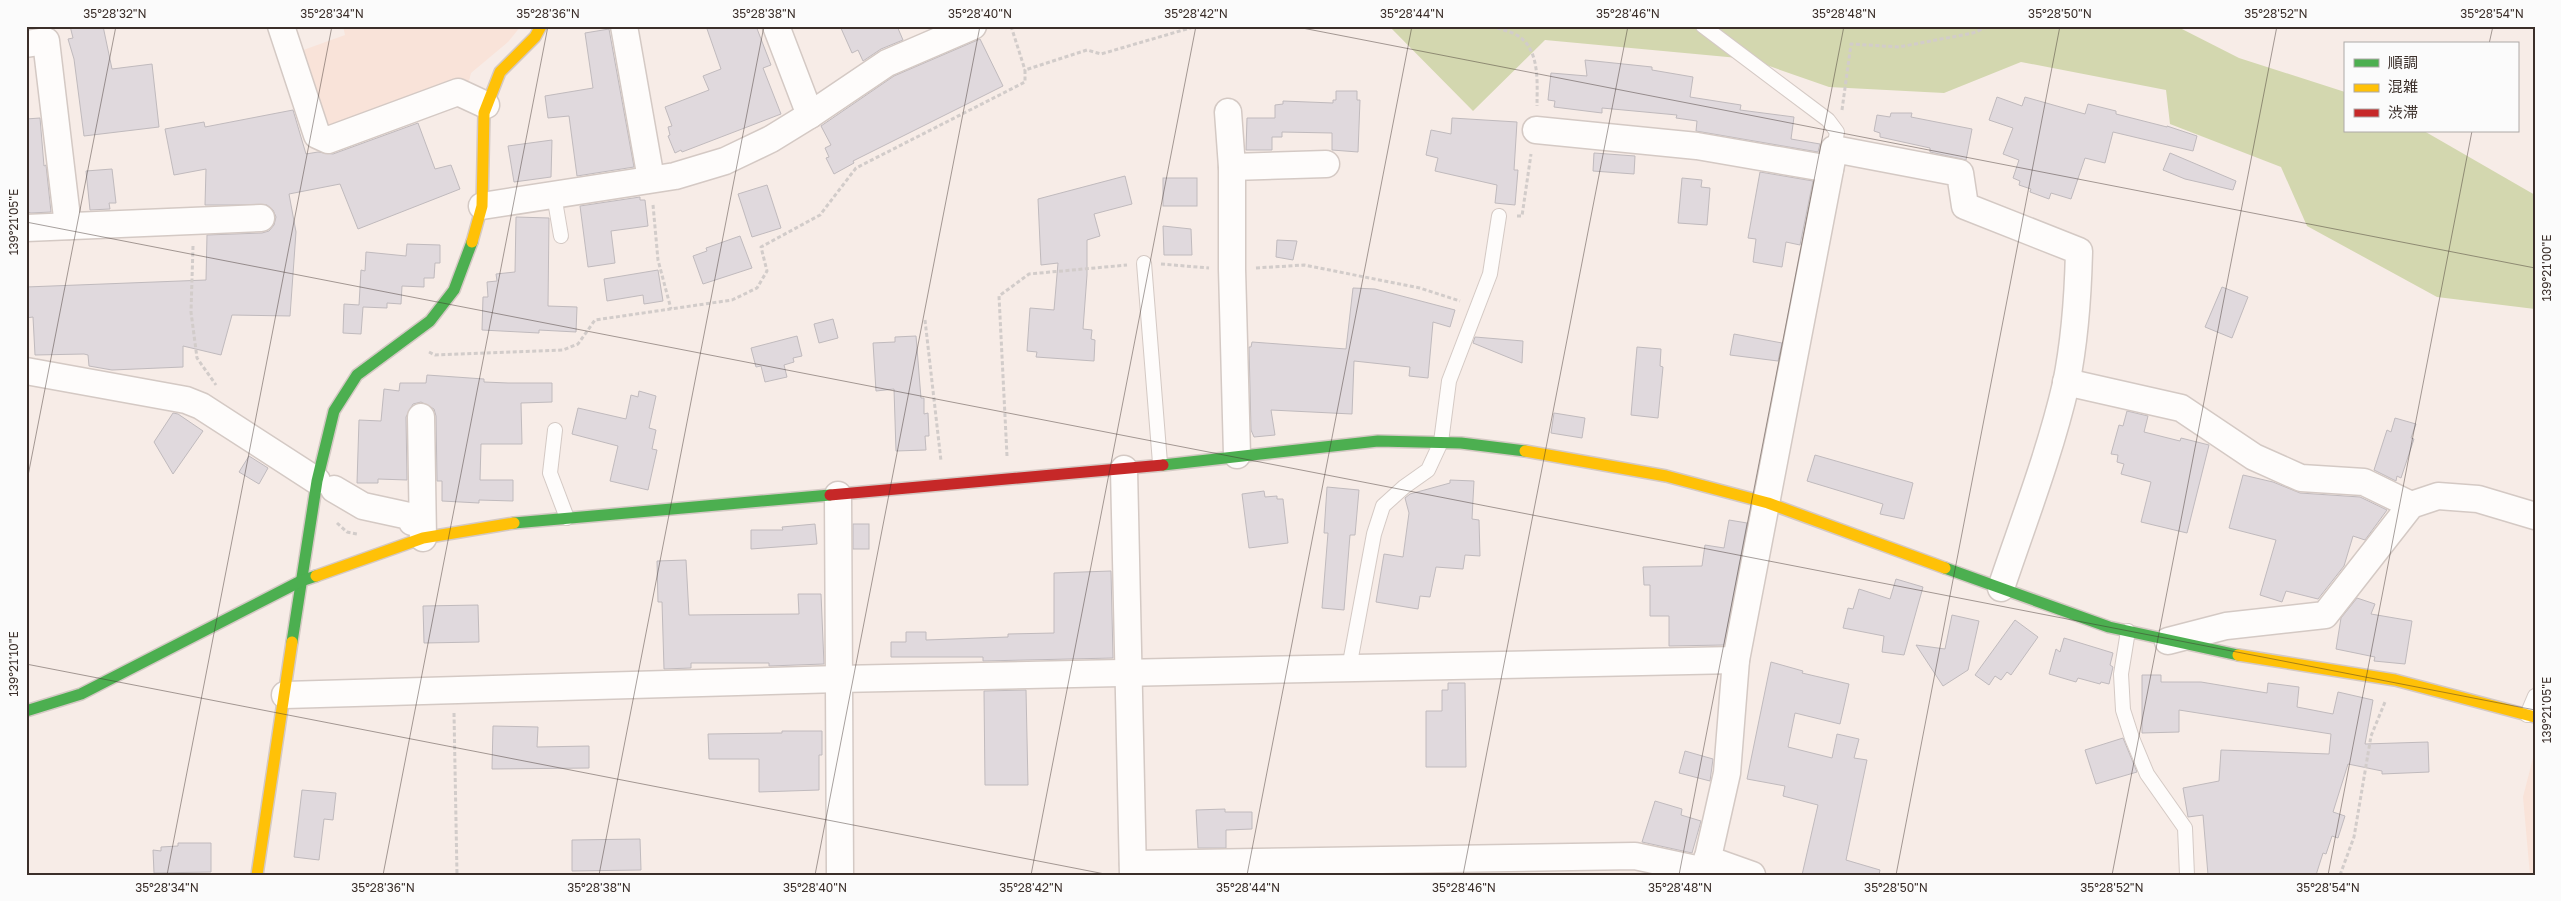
<svg xmlns="http://www.w3.org/2000/svg" width="2561" height="901" font-family="'Golos Text','Noto Sans JP',sans-serif">
  <style>
    .built { fill: #f9e3d9 }
    .green { fill: #d3d7af }
    .building { fill: #e0d9dd; stroke: #c0babd }
    .lines { fill: none; stroke-linecap: round; stroke-linejoin: round }
    .lane-casing { stroke: #d4c9c4; stroke-width: 16 }
    .street-casing { stroke: #d4c9c4; stroke-width: 29 }
    .fast-casing { stroke: #d4c9c4; stroke-width: 14 }
    .slow-casing { stroke: #d4c9c4; stroke-width: 14 }
    .jam-casing { stroke: #d4c9c4; stroke-width: 14 }
    .path { stroke: #d2ccca; stroke-width: 3; stroke-dasharray: 4 2.5; stroke-linecap: butt }
    .lane { stroke: #fefcfb; stroke-width: 14 }
    .street { stroke: #fefcfb; stroke-width: 26 }
    .fast { stroke: #4caf50; stroke-width: 11 }
    .slow { stroke: #ffc107; stroke-width: 11 }
    .jam { stroke: #c62828; stroke-width: 11 }
    .ticks { fill: none; stroke: #3b2f2a; stroke-width: 1; stroke-opacity: 0.45 }
    .neatline { fill: none; stroke: #3b2f2a; stroke-width: 2 }
    .ticks-label { font-size: 12px; text-anchor: middle; fill: #3b2f2a }
  </style>
  <rect width="100%" height="100%" fill="#f7ece7"/>
  <g class="built">
    <polygon points="343,26 521,26 508,42 471,73 469,81 330,135 295,53 345,35"/>
    <polygon points="2535,750 2535,875 2530,875 2523,797"/>
  </g>
  <polygon class="green" points="1389,26 2176,26 2239,58 2345,92 2345,131 2424,131 2535,195 2535,309 2437,297 2307,226 2281,167 2170,124 2166,90 2021,62 1944,93 1829,87 1749,59 1545,40 1473,111"/>
  <g class="building">
    <polygon points="70,26 103,26 112,69 152,64 159,127 84,136 74,59 68,39 73,38"/>
    <polygon points="706,26 756,26 771,65 763,68 781,114 682,152 681,150 675,153 668,136 670,135 668,127 672,126 665,107 709,90 703,76 721,69"/>
    <polygon points="840,26 897,26 903,40 881,49 863,61 858,50 852,53"/>
    <polygon points="609,29 634,167 577,176 569,116 548,118 545,96 593,88 585,33"/>
    <polygon points="980,39 1003,86 853,161 854,163 834,174 826,158 829,157 825,148 831,145 821,126 894,76"/>
    <polygon points="1585,60 1652,67 1652,70 1693,77 1690,97 1741,105 1740,110 1794,117 1791,139 1820,144 1818,152 1696,131 1697,121 1676,118 1677,115 1602,108 1602,113 1554,107 1555,101 1548,100 1551,73 1587,76"/>
    <polygon points="1336,91 1357,91 1357,100 1360,100 1358,152 1332,150 1332,133 1282,132 1282,137 1272,137 1272,150 1246,150 1247,118 1275,118 1275,105 1283,104 1283,101 1333,103 1333,100 1336,100"/>
    <polygon points="1997,97 2022,106 2025,97 2085,114 2088,104 2116,111 2116,114 2167,127 2167,126 2197,136 2193,151 2113,132 2105,163 2085,158 2071,199 2051,193 2049,199 2030,192 2031,189 2019,185 2020,181 2013,178 2019,160 2003,154 2013,128 1989,120"/>
    <polygon points="293,110 306,154 318,152 333,154 418,123 435,169 451,165 460,189 358,229 340,184 289,194 296,232 290,316 232,315 221,355 183,346 183,367 112,370 89,366 88,355 84,354 35,355 33,317 26,318 26,287 206,280 207,235 262,233 269,231 274,225 276,217 273,210 267,205 205,205 206,169 174,175 165,129 204,122 205,127"/>
    <polygon points="1891,113 1912,113 1911,117 1972,129 1966,160 1930,152 1930,148 1880,137 1880,133 1874,131 1877,115 1890,117"/>
    <polygon points="40,118 44,166 46,165 51,212 31,213 27,212 26,119"/>
    <polygon points="1452,118 1517,122 1514,170 1518,170 1515,205 1495,203 1497,185 1435,171 1438,158 1426,155 1431,130 1451,134"/>
    <polygon points="552,140 551,177 514,182 508,146"/>
    <polygon points="1594,153 1635,156 1634,174 1593,171"/>
    <polygon points="2170,153 2236,181 2233,190 2185,179 2163,170"/>
    <polygon points="112,169 116,203 109,203 110,209 90,210 86,171"/>
    <polygon points="1760,172 1813,181 1800,245 1786,242 1782,267 1753,262 1756,239 1748,238"/>
    <polygon points="1125,176 1132,204 1094,214 1100,236 1087,240 1087,275 1083,329 1092,330 1091,339 1095,340 1094,361 1036,357 1037,352 1027,351 1030,308 1054,310 1058,263 1041,265 1038,199"/>
    <rect x="1163" y="178" width="34" height="28"/>
    <polygon points="1682,178 1702,180 1701,187 1710,188 1707,225 1678,223"/>
    <polygon points="767,185 781,228 752,237 738,194"/>
    <polygon points="640,197 640,200 645,200 648,226 611,231 615,263 588,267 580,206"/>
    <polygon points="516,217 549,218 548,306 577,307 576,332 539,330 539,333 482,330 483,297 488,297 487,282 497,281 496,274 515,272"/>
    <polygon points="1163,226 1191,229 1192,255 1164,255"/>
    <polygon points="740,236 752,268 703,284 693,256 707,251 706,248"/>
    <polygon points="1277,240 1297,241 1293,260 1276,257"/>
    <polygon points="407,244 440,245 440,263 435,263 434,278 424,278 424,287 402,286 401,304 387,303 387,308 363,307 361,334 343,333 344,304 359,305 361,270 365,271 366,252 406,256"/>
    <polygon points="658,270 663,301 644,304 643,295 607,301 604,279"/>
    <polygon points="2222,287 2248,297 2232,338 2205,327"/>
    <polygon points="1353,288 1375,289 1455,310 1450,327 1433,322 1428,378 1409,376 1410,367 1354,361 1352,414 1271,410 1275,435 1254,437 1251,430 1249,347 1251,347 1252,342 1346,349"/>
    <polygon points="833,319 838,338 819,343 814,324"/>
    <polygon points="1734,334 1782,343 1778,361 1730,355"/>
    <polygon points="797,336 802,356 793,358 794,362 784,365 787,377 765,382 761,366 756,367 751,348"/>
    <polygon points="916,336 921,398 924,398 924,414 928,413 929,436 925,436 926,450 896,451 894,389 876,391 873,343 895,342 895,337"/>
    <polygon points="1475,337 1523,341 1522,363 1473,343"/>
    <polygon points="1637,347 1661,349 1660,366 1663,367 1658,418 1631,415"/>
    <polygon points="427,375 484,379 484,382 508,383 552,383 552,402 521,403 522,444 481,444 480,480 513,480 513,501 479,500 479,503 442,501 442,481 437,481 436,416 434,409 421,402 413,404 406,417 407,480 378,479 378,483 357,483 359,420 381,421 384,389 399,391 400,383 426,383"/>
    <polygon points="639,391 656,396 649,428 656,430 652,449 657,450 648,490 610,481 618,446 572,434 578,408 626,419 631,395 638,397"/>
    <polygon points="2127,411 2148,416 2144,432 2180,441 2181,438 2209,445 2187,533 2141,522 2151,482 2121,474 2124,464 2117,462 2118,455 2111,454 2119,425 2123,426"/>
    <polygon points="173,413 178,414 203,431 173,474 154,442"/>
    <polygon points="1554,413 1585,418 1582,438 1551,433"/>
    <polygon points="2395,418 2416,424 2411,438 2414,439 2401,478 2397,476 2396,481 2374,470 2387,430 2391,432"/>
    <polygon points="1815,455 1913,483 1904,519 1880,514 1883,504 1807,481"/>
    <polygon points="249,456 268,468 259,484 239,472"/>
    <polygon points="2243,475 2273,482 2300,493 2360,497 2387,510 2365,540 2353,536 2344,566 2318,599 2286,591 2282,602 2260,595 2276,540 2229,528"/>
    <polygon points="1450,480 1474,481 1472,519 1479,520 1480,556 1465,555 1463,569 1436,567 1430,597 1420,596 1418,609 1376,602 1384,554 1403,557 1409,513 1405,498 1410,494 1450,483"/>
    <polygon points="1327,487 1359,490 1355,535 1350,535 1344,610 1322,608 1328,533 1324,533"/>
    <polygon points="1264,491 1265,497 1277,496 1277,499 1283,499 1288,543 1249,548 1242,494"/>
    <polygon points="1729,520 1747,523 1724,645 1669,646 1669,616 1650,616 1650,585 1644,585 1643,567 1702,566 1705,545 1724,548"/>
    <polygon points="815,524 817,544 751,549 751,530 783,530 782,527"/>
    <rect x="853" y="524" width="16" height="25"/>
    <polygon points="686,560 689,615 799,614 798,594 821,594 824,664 769,666 769,663 691,663 691,668 664,669 662,602 658,602 657,561"/>
    <polygon points="1111,571 1113,658 983,661 983,657 891,657 891,642 906,642 906,632 926,632 926,640 1008,637 1008,634 1054,633 1054,573"/>
    <polygon points="1896,579 1923,587 1904,655 1882,652 1884,636 1843,628 1848,608 1853,609 1859,589 1890,599"/>
    <polygon points="2357,598 2375,604 2371,614 2412,621 2405,664 2374,661 2375,657 2336,649 2341,618"/>
    <polygon points="478,605 479,642 424,643 423,606"/>
    <polygon points="1952,615 1979,621 1968,670 1943,686 1916,645 1945,649"/>
    <polygon points="2015,620 2038,637 2011,675 2007,672 2001,680 1995,676 1989,685 1975,675"/>
    <polygon points="2064,638 2113,653 2110,665 2113,667 2109,684 2101,682 2100,684 2078,678 2076,682 2049,674 2056,649 2060,652"/>
    <polygon points="1771,662 1803,671 1802,673 1849,684 1840,724 1795,713 1788,747 1832,758 1837,734 1859,739 1854,758 1867,760 1846,860 1880,870 1879,875 1802,875 1818,805 1783,796 1785,786 1747,779"/>
    <polygon points="2142,675 2161,675 2161,682 2201,682 2267,693 2268,683 2299,687 2297,707 2333,714 2338,692 2373,700 2365,744 2428,742 2429,772 2382,774 2382,771 2348,764 2333,812 2345,816 2338,838 2332,836 2326,854 2323,853 2316,875 2208,875 2203,815 2188,817 2183,788 2219,781 2221,750 2329,754 2331,734 2179,710 2179,732 2142,733"/>
    <polygon points="1448,683 1465,683 1466,767 1426,767 1426,711 1442,711 1442,690 1448,690"/>
    <polygon points="1026,690 1028,785 985,785 984,691"/>
    <polygon points="493,726 538,727 537,747 589,746 589,768 492,769"/>
    <polygon points="782,731 822,731 822,755 819,755 819,790 759,792 759,759 709,759 708,734 782,733"/>
    <polygon points="2123,738 2137,772 2096,784 2085,750"/>
    <polygon points="1685,751 1713,759 1710,781 1679,773"/>
    <polygon points="302,790 336,793 333,820 324,819 319,860 294,857"/>
    <polygon points="1655,801 1682,809 1681,815 1701,821 1692,853 1642,842"/>
    <polygon points="1225,809 1225,812 1252,812 1252,829 1226,830 1226,848 1198,848 1196,810"/>
    <polygon points="640,839 641,870 572,871 572,840"/>
    <polygon points="178,843 211,843 211,872 154,873 153,850 161,851 161,847 178,846"/>
  </g>
  <g class="lines">
    <defs>
      <g id="lane">
        <polyline points="1703,26 1828,120 1837,132 1834,149"/>
        <polyline points="554,195 561,236"/>
        <polyline points="1144,263 1160,463"/>
        <polyline points="555,430 550,473 567,518"/>
        <polyline points="2128,631 2121,674 2123,710 2132,738 2147,774 2185,828 2187,875"/>
        <polyline points="1349,668 1374,534 1383,506 1404,487 1428,470 1441,442 1449,381 1490,274 1499,216"/>
        <polyline points="2527,715 2535,696"/>
      </g>
      <g id="street">
        <polyline points="281,26 317,135 328,140 458,92 486,105"/>
        <polyline points="624,26 651,179"/>
        <polyline points="776,26 810,115"/>
        <polyline points="26,44 46,41 68,226"/>
        <polyline points="1228,112 1232,167 1232,269 1237,455"/>
        <polyline points="1536,130 1697,146 1830,169"/>
        <polyline points="1232,167 1326,164"/>
        <polyline points="482,206 675,176 725,161 771,139 810,115 887,63 973,26"/>
        <polyline points="26,228 261,218"/>
        <polyline points="26,371 186,400 201,406 317,481"/>
        <polyline points="2066,382 2181,408 2254,457 2301,478 2364,482 2411,505"/>
        <polyline points="421,417 423,538"/>
        <polyline points="1124,469 1133,875"/>
        <polyline points="334,489 363,506 409,516 412,522"/>
        <polyline points="838,495 840,875"/>
        <polyline points="2168,641 2226,626 2325,615 2411,505 2438,496 2478,499 2535,516"/>
        <polyline points="285,695 839,679 1736,660"/>
        <polyline points="1707,859 1752,875"/>
        <polyline points="1133,864 1635,856 1705,871"/>
        <path d="M1704 875 1727 773 1736 660 1834 149 1960 173 1965 206 2079 251C2078 295 2075 340 2066 384 2050 453 2024 520 2001 588"/>
      </g>
      <g id="fast">
        <polyline points="1163,465 1378,441 1461,443 1525,451"/>
        <polyline points="514,523 830,495"/>
        <polyline points="1945,568 2109,627 2238,655"/>
        <polyline points="292,642 317,481 334,411 357,375 430,321 454,290 472,242"/>
        <polyline points="26,711 81,694 301,581 316,576"/>
      </g>
      <g id="slow">
        <polyline points="472,242 482,206 484,113 500,72 535,37 541,26"/>
        <polyline points="1525,451 1666,476 1768,503 1945,568"/>
        <polyline points="316,576 423,538 514,523"/>
        <polyline points="2238,655 2395,680 2535,717"/>
        <polyline points="257,875 292,642"/>
      </g>
      <polyline id="jam" points="830,495 1163,465"/>
    </defs>
    <use href="#lane" class="lane-casing"/>
    <use href="#street" class="street-casing"/>
    <use href="#fast" class="fast-casing"/>
    <use href="#slow" class="slow-casing"/>
    <use href="#jam" class="jam-casing"/>
    <g class="path">
      <polyline points="1011,26 1025,70"/>
      <path d="M1491 26C1500 29 1514 32 1521 38 1540 53 1537 84 1537 106"/>
      <polyline points="1842,110 1851,44 1899,47 1973,33 1989,26"/>
      <polyline points="653,205 658,260 671,309"/>
      <polyline points="1517,216 1522,216 1531,154"/>
      <polyline points="193,246 191,312 197,358 216,385"/>
      <polyline points="1161,264 1209,268"/>
      <polyline points="1256,268 1304,265 1420,288 1460,301"/>
      <polyline points="925,320 941,461"/>
      <polyline points="429,352 435,355 563,350 578,344 595,320 732,300 757,288 767,271 761,247 820,215 856,168 1025,82 1025,70 1087,50 1101,54 1197,26"/>
      <polyline points="1007,456 999,296 1029,274 1127,265"/>
      <polyline points="337,523 347,532 357,534"/>
      <polyline points="454,713 457,875"/>
      <polyline points="2340,875 2354,837 2371,736 2385,702"/>
    </g>
    <use href="#lane" class="lane"/>
    <use href="#street" class="street"/>
    <use href="#fast" class="fast"/>
    <use href="#slow" class="slow"/>
    <use href="#jam" class="jam"/>
  </g>
  <path class="ticks" d="M1292 26 2535 268M2489 44 2493 26M26 222 2535 710M26 486 116 26M26 664 1110 875M167 875 332 26M383 875 548 26M599 875 764 26M815 875 980 26M1031 875 1196 26M1247 875 1412 26M1463 875 1628 26M1679 875 1844 26M1896 875 2060 26M2112 875 2277 26M2328 875 2472 131"/>
  <rect width="2561" height="901" fill="none" stroke="#fbfbfb" stroke-width="55"/>
  <rect x="2344" y="42" width="175" height="90" fill="#fbfbfb" stroke="#aea9a7"/>
  <rect x="2354" y="59" width="25" height="8" fill="#4caf50" stroke="#aea9a7"/>
  <text x="2388" y="68" font-size="15" fill="#3b2f2a">順調</text>
  <rect x="2354" y="84" width="25" height="8" fill="#ffc107" stroke="#aea9a7"/>
  <text x="2388" y="92" font-size="15" fill="#3b2f2a">混雑</text>
  <rect x="2354" y="109" width="25" height="8" fill="#c62828" stroke="#aea9a7"/>
  <text x="2388" y="118" font-size="15" fill="#3b2f2a">渋滞</text>
  <rect x="28" y="28" width="2506" height="846" class="neatline"/>
  <g class="ticks-label">
    <text x="115" y="18">35°28'32"N</text>
    <text x="332" y="18">35°28'34"N</text>
    <text x="548" y="18">35°28'36"N</text>
    <text x="764" y="18">35°28'38"N</text>
    <text x="980" y="18">35°28'40"N</text>
    <text x="1196" y="18">35°28'42"N</text>
    <text x="1412" y="18">35°28'44"N</text>
    <text x="1628" y="18">35°28'46"N</text>
    <text x="1844" y="18">35°28'48"N</text>
    <text x="2060" y="18">35°28'50"N</text>
    <text x="2276" y="18">35°28'52"N</text>
    <text x="2492" y="18">35°28'54"N</text>
    <text transform="translate(14 222) rotate(-90)" y="4">139°21'05"E</text>
    <text transform="translate(2547 268) rotate(-90)" y="4">139°21'00"E</text>
    <text transform="translate(14 664) rotate(-90)" y="4">139°21'10"E</text>
    <text transform="translate(2547 710) rotate(-90)" y="4">139°21'05"E</text>
    <text x="167" y="892">35°28'34"N</text>
    <text x="383" y="892">35°28'36"N</text>
    <text x="599" y="892">35°28'38"N</text>
    <text x="815" y="892">35°28'40"N</text>
    <text x="1031" y="892">35°28'42"N</text>
    <text x="1248" y="892">35°28'44"N</text>
    <text x="1464" y="892">35°28'46"N</text>
    <text x="1680" y="892">35°28'48"N</text>
    <text x="1896" y="892">35°28'50"N</text>
    <text x="2112" y="892">35°28'52"N</text>
    <text x="2328" y="892">35°28'54"N</text>
  </g>
</svg>
